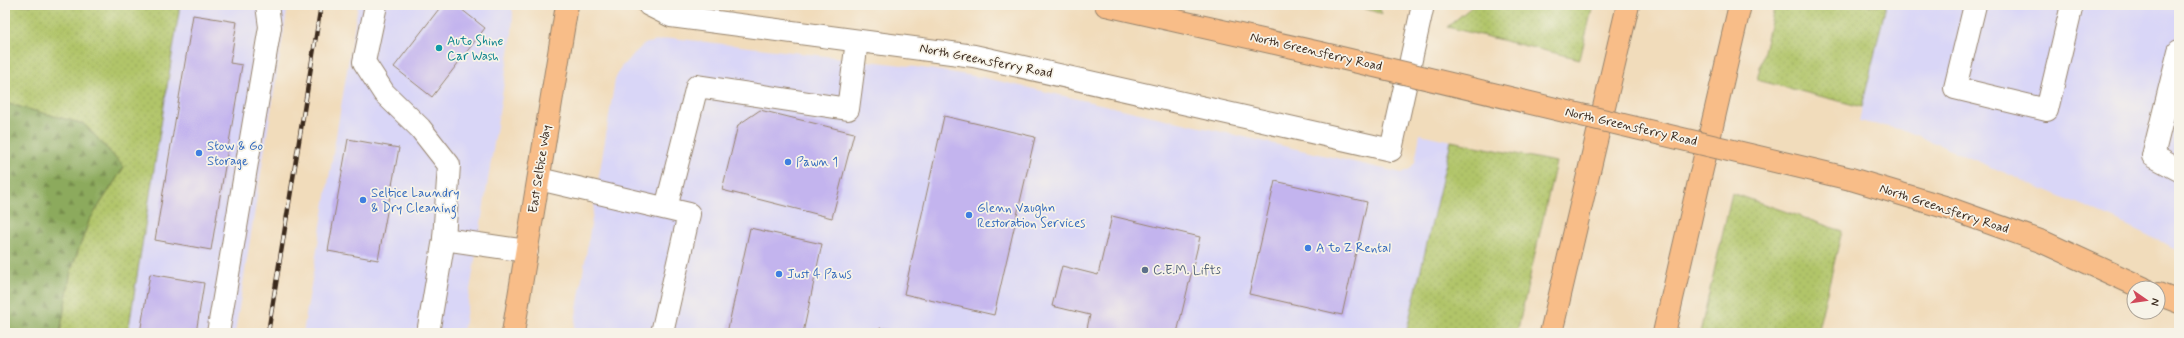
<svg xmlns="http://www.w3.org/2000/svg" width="2184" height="338" font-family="Mynerve,sans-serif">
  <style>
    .built { fill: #d9d6f7 }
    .grass { fill: url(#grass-dots); stroke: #767844 }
    .forest { fill: url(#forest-firs); stroke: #646a3e }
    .building { fill: #c3b4ee }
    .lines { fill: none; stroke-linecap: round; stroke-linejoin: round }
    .minor-casing { stroke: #96836c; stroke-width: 24 }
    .major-casing { stroke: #96836c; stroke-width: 24 }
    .highway-casing { stroke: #96836c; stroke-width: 24 }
    .minor { stroke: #fff; stroke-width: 22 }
    .major { stroke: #f8bd88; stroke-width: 22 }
    .highway { stroke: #f8bd88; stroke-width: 22 }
    .rail-casing { stroke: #3b2a1e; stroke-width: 4.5 }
    .rail { stroke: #f7f3e8; stroke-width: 3; stroke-dasharray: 9; stroke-linecap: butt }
    .major-bridge-casing { stroke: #96836c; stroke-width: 24; stroke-linecap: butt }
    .major-bridge { stroke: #f8bd88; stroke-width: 22 }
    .culture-dot { fill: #0f9aa8; stroke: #f7f3e8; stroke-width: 1.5 }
    .shop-dot { fill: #3f7fe0; stroke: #f7f3e8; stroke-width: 1.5 }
    .service-dot { fill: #5c6f8a; stroke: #f7f3e8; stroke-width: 1.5 }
    .labels { text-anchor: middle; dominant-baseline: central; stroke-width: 3.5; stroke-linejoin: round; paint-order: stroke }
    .culture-label { font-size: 13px; fill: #0d838f; stroke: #f7f3e8; text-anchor: start }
    .street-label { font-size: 13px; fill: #3b2a1e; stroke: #f7f3e8 }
    .shop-label { font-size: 13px; fill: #366cbe; stroke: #f7f3e8; text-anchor: start }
    .service-label { font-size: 13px; fill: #4e5e75; stroke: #f7f3e8; text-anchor: start }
  </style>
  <defs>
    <pattern id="grass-dots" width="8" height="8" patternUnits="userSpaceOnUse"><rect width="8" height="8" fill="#b1c569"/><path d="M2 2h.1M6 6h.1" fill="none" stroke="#99a95b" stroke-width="1.8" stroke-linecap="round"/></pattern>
    <pattern id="forest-firs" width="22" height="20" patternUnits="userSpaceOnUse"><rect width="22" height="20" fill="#8caa5d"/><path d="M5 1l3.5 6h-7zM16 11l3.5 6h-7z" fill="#748b4c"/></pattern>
  </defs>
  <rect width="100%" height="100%" fill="#f7f3e8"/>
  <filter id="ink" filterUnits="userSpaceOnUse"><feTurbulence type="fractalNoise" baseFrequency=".025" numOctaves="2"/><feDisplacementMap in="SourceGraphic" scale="8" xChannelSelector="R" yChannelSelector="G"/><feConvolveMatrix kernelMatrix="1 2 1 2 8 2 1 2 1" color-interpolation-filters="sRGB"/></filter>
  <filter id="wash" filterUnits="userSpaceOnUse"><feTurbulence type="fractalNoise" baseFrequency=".012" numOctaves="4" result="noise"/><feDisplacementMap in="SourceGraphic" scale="16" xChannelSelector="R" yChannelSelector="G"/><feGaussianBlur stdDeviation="0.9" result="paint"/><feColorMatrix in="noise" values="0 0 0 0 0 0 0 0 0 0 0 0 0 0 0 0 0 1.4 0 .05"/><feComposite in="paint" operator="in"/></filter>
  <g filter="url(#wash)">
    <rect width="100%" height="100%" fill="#f1dcbb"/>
    <g class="built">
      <polygon points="180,5 288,5 235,333 128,333"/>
      <polygon points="358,5 510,5 513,12 512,34 463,333 303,333"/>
      <polygon points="1886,5 2179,5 2179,250 2105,215 1904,130 1859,121"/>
      <polygon points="672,38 902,65 981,77 1402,173 1410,169 1415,162 1420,134 1451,141 1406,333 573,333 615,80 621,67 644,44"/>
    </g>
    <g class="grass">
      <polygon points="5,5 180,5 128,333 60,333 71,270 89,221 124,167 84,124 5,103"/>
      <polygon points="1354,5 1378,5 1382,14"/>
      <polygon points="1474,5 1593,5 1580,59 1447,27"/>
      <polygon points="1775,5 1886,5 1862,107 1757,80"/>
      <polygon points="1451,141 1556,162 1517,333 1406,333"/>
      <polygon points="1732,193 1842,231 1817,333 1700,333"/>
    </g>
    <polygon class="forest" points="5,103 84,124 124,167 89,221 71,270 60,333 5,333"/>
    <g id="blocks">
      <g class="building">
        <polygon points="442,5 456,5 485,28 432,97 394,67"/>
        <polygon points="193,15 237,22 230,63 242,65 211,250 155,240"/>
        <polygon points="760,110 854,133 832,218 722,190 738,125"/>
        <polygon points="944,116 1035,137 994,315 904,294"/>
        <polygon points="348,139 399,148 378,260 328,251"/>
        <polygon points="1275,181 1367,202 1342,315 1249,294"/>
        <polygon points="1112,216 1200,237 1177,333 1086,333 1090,315 1052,306 1062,266 1098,275"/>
        <polygon points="750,228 822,244 803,333 727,333"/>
        <polygon points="150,274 204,283 196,333 140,333"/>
        <polygon points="880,328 900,332 900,333 879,333"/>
      </g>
    </g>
  </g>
  <g filter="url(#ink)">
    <use href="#blocks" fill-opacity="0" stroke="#96836c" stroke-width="1"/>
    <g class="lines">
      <defs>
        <g id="minor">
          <polyline points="376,5 364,62 384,93 420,128 449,165 444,239 527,251"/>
          <polyline points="649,5 671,16 974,56 1391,150 1423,5"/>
          <polyline points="1975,5 1955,88 2047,110 2072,5"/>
          <polyline points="2179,51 2153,156 2179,170"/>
          <polyline points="539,179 689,214 662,333"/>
          <polyline points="666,208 697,86 848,109 857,41"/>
          <polyline points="218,333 270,27 267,5"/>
          <polyline points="428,333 444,239"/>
        </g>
        <g id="major">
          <polyline points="1106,5 1320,53"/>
          <polyline points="1851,179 1948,208 2043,242 2143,288"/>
          <polyline points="2158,294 2179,302"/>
          <polyline points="513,333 567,5"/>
        </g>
        <g id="highway">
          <polyline points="1551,333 1628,5"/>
          <polyline points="1664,333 1740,5"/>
        </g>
      </defs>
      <use href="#minor" class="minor-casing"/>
      <use href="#major" class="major-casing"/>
      <use href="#highway" class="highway-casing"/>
      <use href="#minor" class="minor"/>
      <use href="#major" class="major"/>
      <use href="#highway" class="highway"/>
      <defs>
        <polyline id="rail" points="268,333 321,5"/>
      </defs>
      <use href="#rail" class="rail-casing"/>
      <use href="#rail" class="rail"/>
      <defs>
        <polyline id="major-bridge" points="1320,53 1851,179"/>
      </defs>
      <use href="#major-bridge" class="major-bridge-casing"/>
      <use href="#major-bridge" class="major-bridge"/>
    </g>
  </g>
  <circle class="culture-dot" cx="439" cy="48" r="4"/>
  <g class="shop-dot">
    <circle cx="199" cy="153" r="4"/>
    <circle cx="788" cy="162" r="4"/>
    <circle cx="363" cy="200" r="4"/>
    <circle cx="969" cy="215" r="4"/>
    <circle cx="1308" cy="248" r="4"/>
    <circle cx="779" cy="274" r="4"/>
  </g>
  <circle class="service-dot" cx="1145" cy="270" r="4"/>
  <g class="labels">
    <g class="culture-label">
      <text x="447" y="41">Auto Shine<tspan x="447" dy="15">Car Wash</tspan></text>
    </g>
    <g class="street-label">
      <text transform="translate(1316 52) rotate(13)">North Greensferry Road</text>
      <text transform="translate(986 61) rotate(11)">North Greensferry Road</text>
      <text transform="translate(1631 127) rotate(13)">North Greensferry Road</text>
      <text transform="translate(540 169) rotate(-81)">East Seltice Way</text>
      <text transform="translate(1944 209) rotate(18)">North Greensferry Road</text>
    </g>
    <g class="shop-label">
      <text x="207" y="146">Stow &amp; Go<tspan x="207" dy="15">Storage</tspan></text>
      <text x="796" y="162">Pawn 1</text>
      <text x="371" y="193">Seltice Laundry<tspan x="371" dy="15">&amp; Dry Cleaning</tspan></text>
      <text x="977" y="208">Glenn Vaughn<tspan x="977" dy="15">Restoration Services</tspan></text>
      <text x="1316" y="248">A to Z Rental</text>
      <text x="787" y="274">Just 4 Paws</text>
    </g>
    <g class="service-label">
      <text x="1153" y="270">C.E.M. Lifts</text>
    </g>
  </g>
  <rect width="2184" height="338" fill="none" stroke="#f7f3e8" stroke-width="20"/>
  <g transform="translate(2146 300) rotate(103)"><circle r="19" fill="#f7f3e8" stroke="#aca397"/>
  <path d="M0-3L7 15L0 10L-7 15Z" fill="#d1495b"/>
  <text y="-6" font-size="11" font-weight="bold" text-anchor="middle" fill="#3b2a1e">N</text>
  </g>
</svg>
